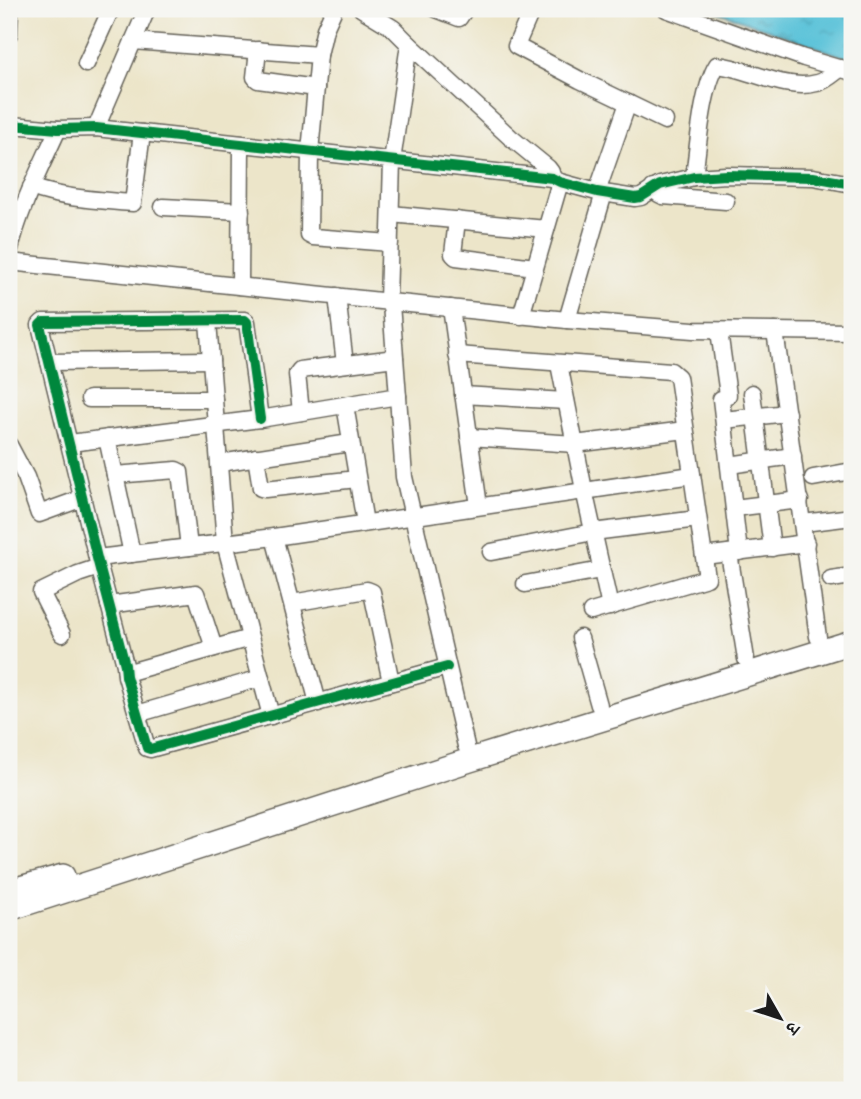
<svg xmlns="http://www.w3.org/2000/svg" width="861" height="1099" font-family="'Libre Caslon Text','Noto Serif Devanagari',serif">
  <style>
    .water { fill: url(#water-ripples); stroke: #3c707a; stroke-width: 2 }
    .lines { fill: none; stroke-linecap: round; stroke-linejoin: round }
    .minor-casing { stroke: #656259; stroke-width: 19 }
    .highway-casing { stroke: #656259; stroke-width: 26 }
    .minor { stroke: #fff; stroke-width: 16 }
    .highway { stroke: #fff; stroke-width: 23 }
    .cycleway-casing { stroke: #f6f6f2; stroke-width: 15 }
    .cycleway { stroke: #00873e; stroke-width: 10 }
  </style>
  <defs>
    <pattern id="water-ripples" width="26" height="14" patternUnits="userSpaceOnUse" patternTransform="scale(1.75)"><rect width="26" height="14" fill="#5cc3d9"/><path d="M2 4q2-2 4 0t4 0M15 11q2-2 4 0t4 0" fill="none" stroke="#4fa7ba"/></pattern>
  </defs>
  <rect width="100%" height="100%" fill="#f6f6f2"/>
  <filter id="ink" filterUnits="userSpaceOnUse"><feTurbulence type="fractalNoise" baseFrequency=".0143" numOctaves="2"/><feDisplacementMap in="SourceGraphic" scale="14" xChannelSelector="R" yChannelSelector="G"/><feConvolveMatrix kernelMatrix="1 2 1 2 8 2 1 2 1" color-interpolation-filters="sRGB"/></filter>
  <filter id="wash" filterUnits="userSpaceOnUse"><feTurbulence type="fractalNoise" baseFrequency=".00686" numOctaves="4" result="noise"/><feDisplacementMap in="SourceGraphic" scale="28" xChannelSelector="R" yChannelSelector="G"/><feGaussianBlur stdDeviation="1.57" result="paint"/><feColorMatrix in="noise" values="0 0 0 0 0 0 0 0 0 0 0 0 0 0 0 0 0 1.4 0 .05"/><feComposite in="paint" operator="in"/></filter>
  <g filter="url(#wash)">
    <rect width="100%" height="100%" fill="#ece5c9"/>
    <polygon class="water" points="710,9 852,9 852,60"/>
  </g>
  <g filter="url(#ink)">
    <g class="lines">
      <defs>
        <g id="minor">
          <polyline points="334,9 325,29 319,55 310,152 309,235 313,237 390,243"/>
          <polyline points="362,9 393,28 409,44 392,161 388,301"/>
          <polyline points="436,9 459,18 465,9"/>
          <polyline points="532,9 516,46 580,80 665,121"/>
          <polyline points="666,9 804,58 852,72"/>
          <polyline points="9,34 10,9"/>
          <polyline points="133,41 319,55"/>
          <polyline points="409,44 510,137 548,168 551,172 552,178"/>
          <polyline points="258,50 255,77 258,80 316,88"/>
          <polyline points="86,64 111,9"/>
          <polyline points="9,123 12,125 58,129 96,128 552,178 560,182 597,192 635,198 641,197 660,185 694,177 726,175 813,177 852,184"/>
          <polyline points="96,128 147,9"/>
          <path d="M694 177C698 148 702 89 717 65 748 68 786 92 817 83 826 81 833 74 841 68"/>
          <path d="M31 187C63 199 99 200 133 203L142 133"/>
          <polyline points="653,188 659,194 663,196 726,201"/>
          <polyline points="597,192 628,103"/>
          <polyline points="163,207 241,211"/>
          <polyline points="391,214 546,229"/>
          <polyline points="457,220 453,254 456,257 535,267"/>
          <path d="M9 253C19 209 40 169 58 129"/>
          <polyline points="9,262 390,302 391,304 404,477 466,746"/>
          <polyline points="240,286 241,144"/>
          <polyline points="337,296 345,364"/>
          <polyline points="390,302 567,320 693,330 852,332"/>
          <polyline points="451,308 479,506"/>
          <polyline points="521,316 560,182"/>
          <polyline points="567,320 604,193"/>
          <polyline points="208,321 225,543 271,716"/>
          <polyline points="719,331 728,395"/>
          <polyline points="775,331 818,637"/>
          <polyline points="457,355 671,371 678,377 707,578 591,612"/>
          <polyline points="49,362 211,360"/>
          <polyline points="559,364 584,490 610,607"/>
          <polyline points="752,393 772,548"/>
          <polyline points="463,395 566,401"/>
          <polyline points="89,399 214,399"/>
          <polyline points="721,399 739,552"/>
          <polyline points="345,405 365,523"/>
          <polyline points="301,412 297,374 300,370 395,358"/>
          <polyline points="260,419 247,322 245,320 43,322 40,325 97,558 125,665 126,676 147,748 150,749 447,667"/>
          <polyline points="724,420 787,413"/>
          <polyline points="469,437 575,444 685,430"/>
          <polyline points="107,438 132,554"/>
          <polyline points="70,443 260,419 398,396"/>
          <polyline points="9,445 26,477 39,514 83,498"/>
          <polyline points="256,457 261,488 265,489 357,479"/>
          <polyline points="220,463 350,443"/>
          <polyline points="729,465 793,456"/>
          <polyline points="115,475 176,470 180,472 189,547"/>
          <polyline points="813,478 852,471"/>
          <polyline points="734,508 800,500"/>
          <polyline points="803,523 852,517"/>
          <polyline points="274,537 318,703"/>
          <polyline points="491,552 593,532 698,519"/>
          <polyline points="729,553 746,659"/>
          <polyline points="704,556 806,543"/>
          <polyline points="97,558 274,537 692,475"/>
          <polyline points="831,579 852,576"/>
          <polyline points="525,584 601,570"/>
          <polyline points="292,603 367,590 372,592 391,682"/>
          <polyline points="109,605 196,593 214,648"/>
          <polyline points="62,634 41,592 78,574 99,567"/>
          <polyline points="580,638 599,705"/>
          <polyline points="126,673 250,638"/>
          <polyline points="137,714 261,678"/>
        </g>
        <g id="highway">
          <polyline points="9,891 63,876"/>
          <polyline points="9,909 470,760 852,642"/>
        </g>
      </defs>
      <use href="#minor" class="minor-casing"/>
      <use href="#highway" class="highway-casing"/>
      <use href="#minor" class="minor"/>
      <use href="#highway" class="highway"/>
      <defs>
        <g id="cycleway">
          <polyline points="9,123 12,125 58,129 96,128 552,178 560,182 597,192 635,198 641,197 660,185 694,177 726,175 813,177 852,184"/>
          <polyline points="260,419 247,322 245,320 43,322 40,325 97,558 125,665 126,676 147,748 150,749 447,667"/>
        </g>
      </defs>
      <use href="#cycleway" class="cycleway-casing"/>
      <use href="#cycleway" class="cycleway"/>
    </g>
  </g>
  <rect width="861" height="1099" fill="none" stroke="#f6f6f2" stroke-width="35"/>
  <g transform="translate(780 1018) rotate(129)" stroke="#f6f6f2" stroke-width="5" paint-order="stroke">
  <path d="M0-5L12 26L0 18L-12 26Z" fill="#1c1c1c"/>
  <text y="-10" font-size="19" font-weight="bold" text-anchor="middle" fill="#1c1c1c">उ</text>
  </g>
</svg>
